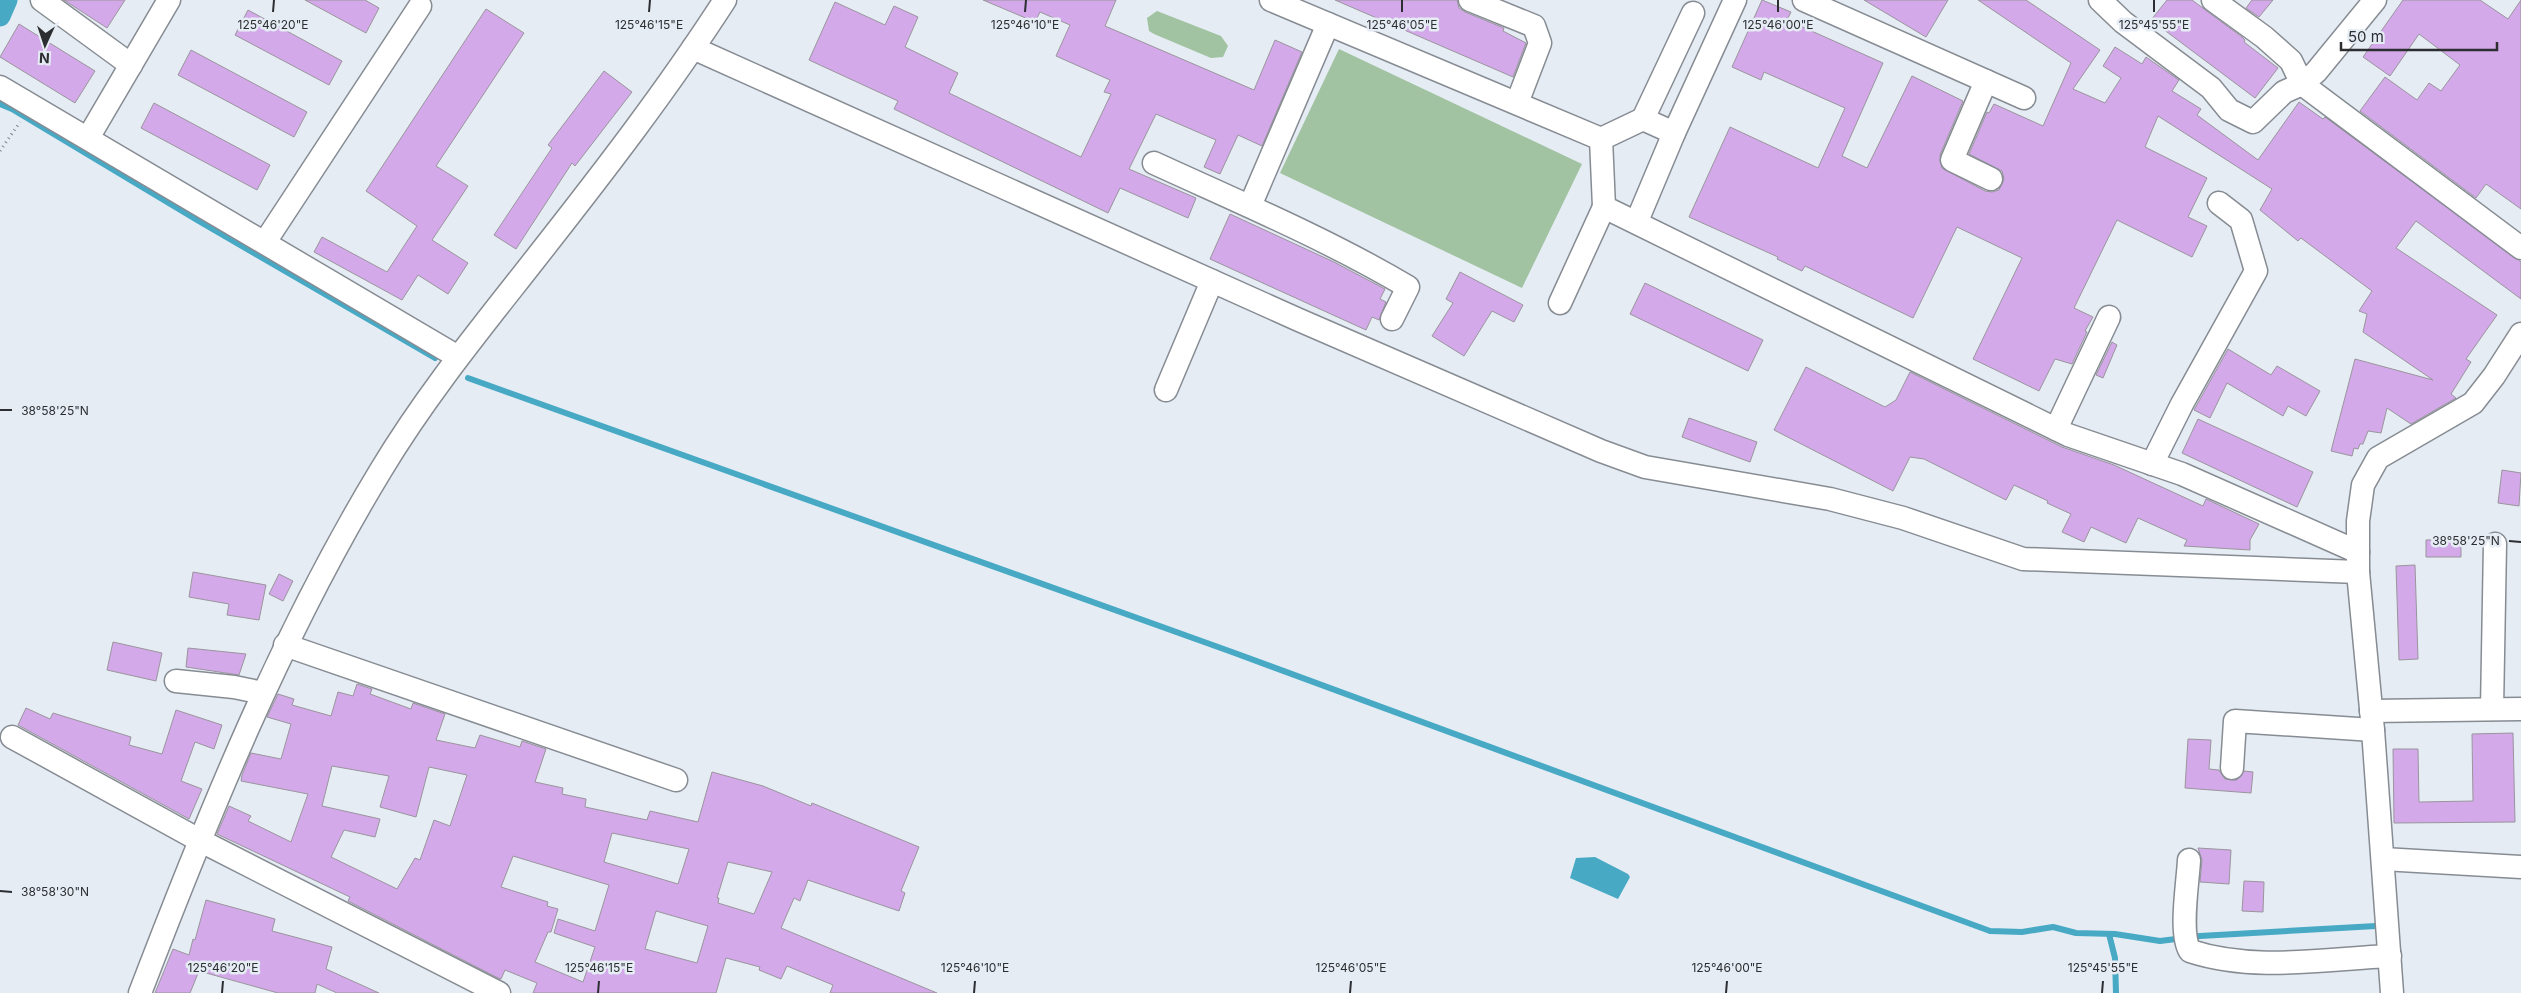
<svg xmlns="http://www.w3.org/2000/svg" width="2521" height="993" font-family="Inter,sans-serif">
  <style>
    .green { fill: #a1c3a1 }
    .water { fill: #47a9c4 }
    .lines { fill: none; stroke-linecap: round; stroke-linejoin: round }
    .stream { stroke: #47a9c4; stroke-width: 6 }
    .canal { stroke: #47a9c4; stroke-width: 21 }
    .building { fill: #d3a9e9; stroke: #9a959d; fill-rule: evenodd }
    .minor-casing { stroke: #878c93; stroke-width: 25 }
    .path { stroke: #81858b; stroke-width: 3; stroke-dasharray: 1 4; stroke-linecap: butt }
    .minor { stroke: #fff; stroke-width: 22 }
    .ticks { fill: none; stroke: #2c2e31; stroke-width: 2 }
    .ticks-label { font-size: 12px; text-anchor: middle; fill: #2c2e31; stroke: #e5ecf4; stroke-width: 5; stroke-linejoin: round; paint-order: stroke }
  </style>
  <rect width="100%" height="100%" fill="#e5ecf4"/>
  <g class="green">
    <polygon points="1157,11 1221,36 1228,46 1223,57 1211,58 1154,34 1149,31 1147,18"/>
    <polygon points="1339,49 1582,164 1522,288 1280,173"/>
  </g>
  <polygon class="water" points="1595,857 1628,874 1630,877 1618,899 1570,878 1576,858"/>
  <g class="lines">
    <g class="stream">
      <polyline points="0,104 12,109 197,220 435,358"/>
      <polyline points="468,378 1232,652 1990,931 2022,932 2053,927 2076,933 2115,934 2160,941 2200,936 2376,926"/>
      <polyline points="2109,934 2115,958 2116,993"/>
    </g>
    <polyline class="canal" points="0,16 7,0"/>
  </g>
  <g class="building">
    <polygon points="64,0 125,0 107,28"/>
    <polygon points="305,0 365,0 379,8 366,33"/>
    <polygon points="983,0 1116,0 1105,26 1254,90 1275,40 1302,52 1262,146 1238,135 1220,174 1204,167 1216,140 1156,114 1129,169 1196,198 1188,218 1120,188 1108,213 894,109 898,101 809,60 835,2 885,25 894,6 918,17 905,47 958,73 949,93 1081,157 1111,94 1104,92 1110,80 1056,56 1070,25 1040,12 1035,22"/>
    <polygon points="1335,0 1457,0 1459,8 1465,12 1504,28 1503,31 1526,43 1513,77"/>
    <polygon points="1762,0 1791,12 1787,20 1883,63 1842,156 1867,168 1912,76 1963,101 1940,155 1942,168 1985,191 1992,192 1999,190 2004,179 2002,171 1969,154 1987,112 1989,113 1994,104 2043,126 2071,63 1978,0 2026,0 2100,50 2073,89 2105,103 2121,78 2103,66 2115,47 2142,64 2146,57 2179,80 2172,91 2201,109 2197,115 2258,160 2299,102 2323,119 2325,117 2521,262 2521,299 2416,221 2396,248 2497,315 2466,359 2471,362 2451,394 2456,398 2411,424 2387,408 2381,433 2368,431 2363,444 2360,444 2358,449 2354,448 2352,456 2331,451 2355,359 2433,380 2363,332 2367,314 2359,311 2372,291 2301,238 2298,241 2260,210 2272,189 2158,116 2145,147 2207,178 2188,217 2207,226 2192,257 2117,220 2074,308 2093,317 2085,331 2087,332 2072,364 2055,359 2039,391 1973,359 2022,258 1957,227 1913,318 1805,266 1802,271 1777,259 1778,257 1689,217 1730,127 1818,168 1845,108 1764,72 1761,80 1732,67"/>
    <polygon points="1864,0 1948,0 1926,37"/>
    <polygon points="2167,0 2192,0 2242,37 2245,40 2244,42 2278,68 2255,98 2151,20"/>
    <polygon points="2252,0 2273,0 2259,17 2246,8"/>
    <polygon points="2403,0 2480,0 2508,19 2521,0 2521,209 2486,184 2476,198 2360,111 2385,77 2417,100 2429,83 2441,91 2460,65 2419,34 2390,76 2363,57"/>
    <polygon points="486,9 524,33 436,166 468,186 432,240 468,263 448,294 418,275 402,300 314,252 322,237 387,272 417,226 366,191"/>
    <polygon points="248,10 342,61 329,85 235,35"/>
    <polygon points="19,24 95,71 75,103 0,57"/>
    <polygon points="191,50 307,112 294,137 178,75"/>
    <polygon points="604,71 632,92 575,166 572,163 516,249 494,235 552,148 548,145"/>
    <polygon points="154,103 270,165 257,190 141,128"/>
    <polygon points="1230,214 1334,262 1385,289 1380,299 1386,302 1379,320 1372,317 1366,330 1210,259"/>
    <polygon points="1460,272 1523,305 1514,322 1492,311 1464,356 1432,336 1453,303 1446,299"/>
    <polygon points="1645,283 1763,340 1748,371 1630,314"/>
    <polygon points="2112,342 2117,345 2103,378 2096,375"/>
    <polygon points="2228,349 2271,375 2277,366 2320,391 2306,416 2288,406 2283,416 2227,383 2210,418 2194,410"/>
    <polygon points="1806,367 1885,407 1896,400 1910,372 2062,447 2114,465 2203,506 2206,499 2259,524 2250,540 2250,550 2184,546 2187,540 2138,518 2126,543 2091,527 2084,542 2062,532 2071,514 2047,503 2048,501 2014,485 2006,500 1924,459 1910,457 1893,491 1774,430"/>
    <polygon points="1689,418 1757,442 1750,462 1682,437"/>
    <polygon points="2198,419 2313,472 2297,507 2182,453"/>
    <polygon points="2502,470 2521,473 2519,506 2498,503"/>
    <polygon points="2461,539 2461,557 2426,557 2426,540"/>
    <polygon points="2415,565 2418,659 2399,660 2396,566"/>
    <polygon points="193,572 266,585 259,620 227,615 229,604 189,597"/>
    <polygon points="279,574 293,581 283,601 269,594"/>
    <polygon points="113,642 162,653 156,681 107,670"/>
    <polygon points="188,648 246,654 239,675 186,667"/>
    <path d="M357 684 372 689 370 694 411 709 413 703 445 714 436 740 475 748 480 735 520 747 522 741 546 749 535 782 563 788 562 794 586 799 585 807 647 820 650 811 698 822 712 772 763 786 811 806 812 803 919 847 901 891 905 893 899 911 808 880 800 901 794 898 781 928 937 993H830L833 985 787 966 781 979 759 970 760 967 726 958 716 993H533L537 983 505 970 501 979 498 978 348 901 350 897 217 834 229 806 251 816 248 821 291 842 308 794 241 781 242 775 251 753 281 759 291 724 267 717 278 694 294 699 292 705 331 716 338 692 353 696ZM332 766 389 776 380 807 416 817 429 767 467 775 450 826 434 820 420 860 415 858 397 889 331 857 344 830 375 837 380 819 322 806ZM612 833 689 849 678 884 604 862ZM513 856 609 885 595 931 558 919 554 933 595 947 583 982 535 962 548 932H551L558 909 547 906 548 902 501 887ZM728 862 772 872 754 914 718 903 719 898H717ZM656 911 708 926 697 963 645 949Z"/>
    <polygon points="26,708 50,719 53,713 131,737 129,745 162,754 176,710 222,725 214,749 195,742 181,781 202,789 189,819 18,725"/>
    <polygon points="2513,733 2515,822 2394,823 2393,749 2418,749 2419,802 2473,801 2472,734"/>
    <polygon points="2188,739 2211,740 2209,769 2219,770 2225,779 2237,780 2244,771 2253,772 2251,793 2185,788"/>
    <polygon points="2198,848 2231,850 2229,884 2200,882 2202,860"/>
    <polygon points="2244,881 2264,882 2263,912 2242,911"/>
    <polygon points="206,900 275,919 272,931 332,947 326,969 379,993 337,993 317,984 315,993 278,993 199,971 190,993 155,993 173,949 189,955 193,939 195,940"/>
  </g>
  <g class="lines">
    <defs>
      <g id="minor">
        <polyline points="42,0 131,65"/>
        <polyline points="1271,0 1601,139 1604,207 2068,435 2182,474 2358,552"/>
        <polyline points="1470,0 1534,26 1540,43 1517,103"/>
        <polyline points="1804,0 2024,98"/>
        <polyline points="2100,0 2123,22 2211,88 2229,110 2253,122 2284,92 2302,84 2316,72 2375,0"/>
        <polyline points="2213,0 2264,37 2291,61 2302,84 2521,248"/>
        <polyline points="693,48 1299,320 1601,451 1645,467 1830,499 1903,518 2023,559 2358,572"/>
        <polyline points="1986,81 1952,160 1991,179"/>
        <polyline points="0,87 458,357"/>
        <polyline points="1643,119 1693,13"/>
        <polyline points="88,138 169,0"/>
        <polyline points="1601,139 1643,119 1674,133"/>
        <path d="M1154 163C1239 202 1327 239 1408 287L1392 319"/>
        <polyline points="1250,206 1328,24"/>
        <polyline points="1637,221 1674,133 1735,0"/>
        <polyline points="265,242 420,6"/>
        <polyline points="1560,303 1604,207"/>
        <polyline points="1166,390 1212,281"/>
        <polyline points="2056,429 2109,317"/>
        <polyline points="2152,464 2182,404 2256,271 2241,220 2219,203"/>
        <polyline points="285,645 676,780"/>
        <polyline points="176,681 234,687 263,693"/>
        <polyline points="2492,709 2495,544"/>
        <polyline points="2371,711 2521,709"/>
        <polyline points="12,737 199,840 499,993"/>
        <polyline points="2232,768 2235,721 2373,730"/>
        <polyline points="2383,859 2521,867"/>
        <path d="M2189 860C2188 882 2179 934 2190 951 2254 972 2324 959 2390 956"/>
        <path d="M140 993C209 813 281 635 381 470 426 395 482 327 536 258 602 174 667 90 725 0"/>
        <polyline points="2392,993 2373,730 2358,572 2358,521 2363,485 2378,458 2473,403 2494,376 2521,334"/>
      </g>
    </defs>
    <use href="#minor" class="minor-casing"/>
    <polyline class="path" points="0,151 20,122"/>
    <use href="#minor" class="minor"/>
  </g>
  <path class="ticks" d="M273 12 274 0M649 12 650 0M1025 12 1026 0M1402 12V0M1778 12V0M2154 12V0M0 410H12M2509 541 2521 542M0 891 12 892M222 993 223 981M598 993 599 981M974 993 975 981M1350 993 1351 981M1726 993 1727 981M2102 993 2103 981"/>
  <g class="ticks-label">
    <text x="273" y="29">125°46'20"E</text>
    <text x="649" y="29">125°46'15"E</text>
    <text x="1025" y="29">125°46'10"E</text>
    <text x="1402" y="29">125°46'05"E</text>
    <text x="1778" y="29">125°46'00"E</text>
    <text x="2154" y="29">125°45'55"E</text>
    <text x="55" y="415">38°58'25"N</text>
    <text x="2466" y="545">38°58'25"N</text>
    <text x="55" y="896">38°58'30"N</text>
    <text x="223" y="972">125°46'20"E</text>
    <text x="599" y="972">125°46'15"E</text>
    <text x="975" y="972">125°46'10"E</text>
    <text x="1351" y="972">125°46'05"E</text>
    <text x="1727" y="972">125°46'00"E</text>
    <text x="2103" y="972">125°45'55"E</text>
  </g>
  <g transform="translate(45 45) rotate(183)" stroke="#e5ecf4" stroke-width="4" paint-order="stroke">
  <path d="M0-4L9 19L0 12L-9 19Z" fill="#2c2e31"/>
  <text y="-8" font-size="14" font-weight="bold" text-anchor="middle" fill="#2c2e31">N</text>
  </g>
  <path d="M2341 42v8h156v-8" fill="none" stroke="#2c2e31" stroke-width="2.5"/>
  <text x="2348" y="42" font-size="15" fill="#2c2e31" stroke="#e5ecf4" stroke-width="4" paint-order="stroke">50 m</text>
</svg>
